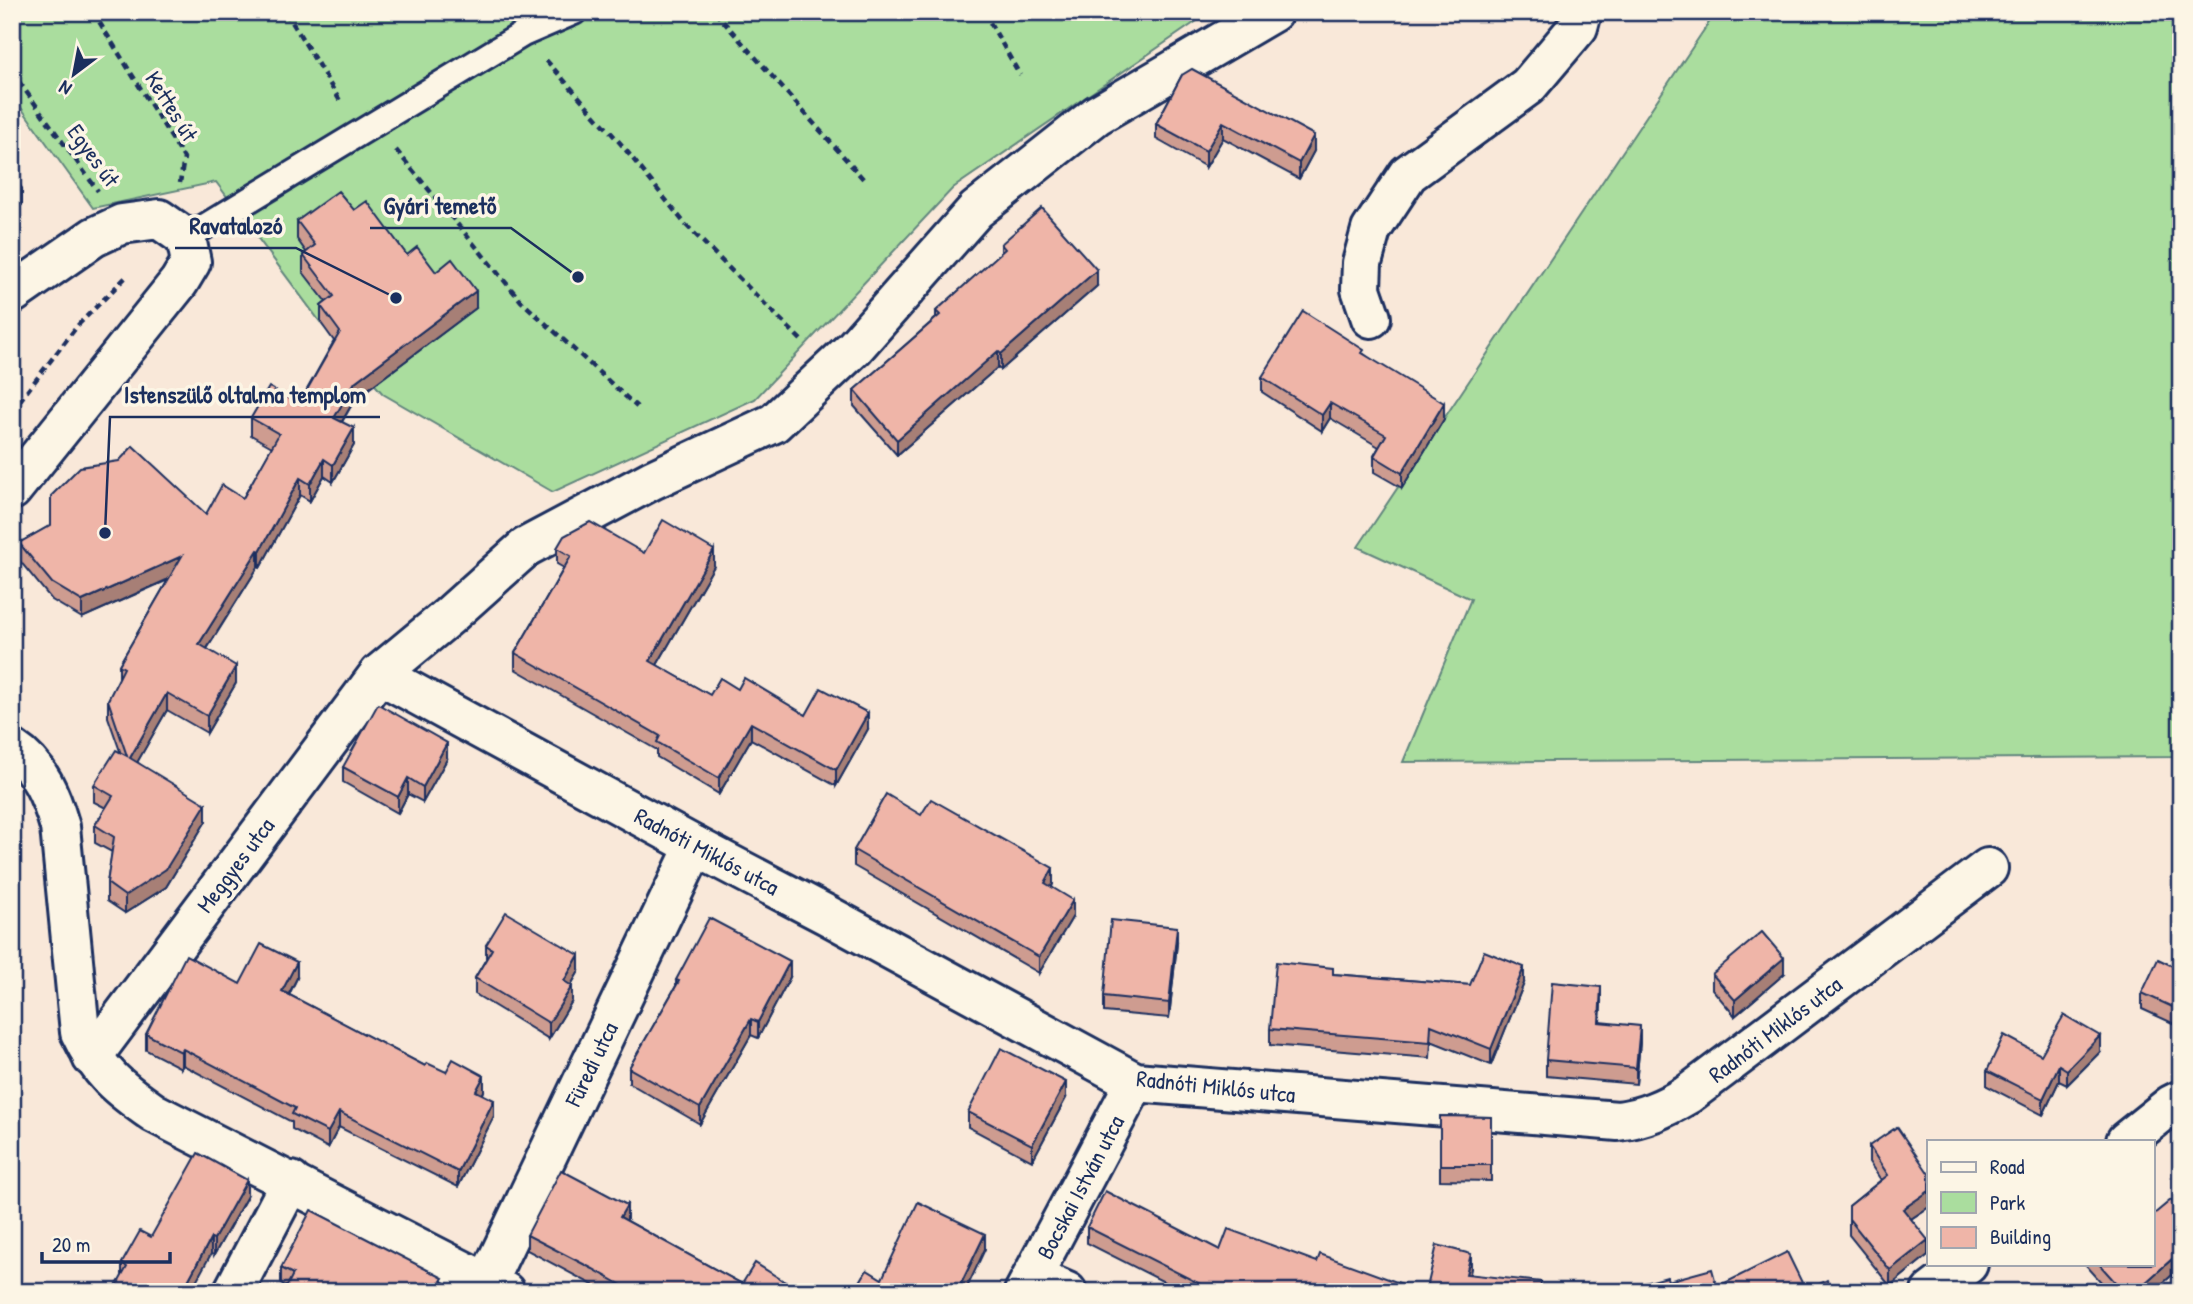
<svg xmlns="http://www.w3.org/2000/svg" width="2193" height="1304" font-family="'Patrick Hand',sans-serif">
  <style>
    .green { fill: #aadd9e; stroke: #62867e; stroke-width: 2 }
    .lines { fill: none; stroke-linecap: round; stroke-linejoin: round }
    .lane-casing { stroke: #1b2f5e; stroke-width: 30 }
    .street-casing { stroke: #1b2f5e; stroke-width: 44 }
    .path { stroke: #1b2f5e; stroke-width: 4.5; stroke-dasharray: 7 5; stroke-linecap: butt }
    .lane { stroke: #fcf5e5; stroke-width: 24 }
    .street { stroke: #fcf5e5; stroke-width: 38 }
    .wall { fill: #ce9c90; stroke: #1b2f5e; stroke-width: 2 }
    .shaded-wall { fill: #a77f76; stroke: #1b2f5e; stroke-width: 2 }
    .building { fill: #efb5a8; stroke: #1b2f5e; stroke-width: 2 }
    .labels { text-anchor: middle; dominant-baseline: central; stroke-width: 7; stroke-linejoin: round; paint-order: stroke }
    .street-label { font-size: 23px; fill: #1b2f5e; stroke: #fcf5e5 }
    .leader { fill: none; stroke: #1b2f5e; stroke-width: 2.5 }
    .callout-dot { fill: #1b2f5e; stroke: #fcf5e5; stroke-width: 2.5 }
    .callout-label { font-size: 24px; text-anchor: middle; font-weight: bold; fill: #1b2f5e; stroke: #fcf5e5; stroke-width: 7; stroke-linejoin: round; paint-order: stroke }
  </style>
  <rect width="100%" height="100%" fill="#f9e8d9"/>
  <filter id="ink" filterUnits="userSpaceOnUse"><feTurbulence type="fractalNoise" baseFrequency=".0143" numOctaves="2"/><feDisplacementMap in="SourceGraphic" scale="14" xChannelSelector="R" yChannelSelector="G"/><feConvolveMatrix kernelMatrix="1 2 1 2 8 2 1 2 1" color-interpolation-filters="sRGB"/></filter>
  <g filter="url(#ink)">
    <g class="green">
      <polygon points="12,12 1210,12 953,188 755,399 553,492 383,394 321,323 216,182 93,208 12,95"/>
      <polygon points="1716,12 2181,12 2181,757 1403,762 1471,599 1358,547"/>
    </g>
    <g class="lines">
      <defs>
        <polyline id="lane" points="186,238 523,34 574,12"/>
        <g id="street">
          <polyline points="12,294 94,237 122,224 159,219 186,238 191,262 179,282 12,490"/>
          <polyline points="1371,318 1361,289 1362,263 1371,230 1408,174 1528,86 1578,27 1582,12"/>
          <path d="M379 674 695 846 827 915 1135 1082 1618 1121C1644 1118 1665 1108 1687 1095L1988 868"/>
          <path d="M12 749C40 767 51 796 60 827L80 1032C99 1073 118 1088 154 1113L505 1292"/>
          <polyline points="92,1057 379,674 449,616 526,547 652,480 774,423 855,347 976,210 1097,115 1273,12"/>
          <polyline points="2126,1141 2171,1105 2181,1100"/>
          <polyline points="1033,1277 1067,1292"/>
          <polyline points="487,1282 695,846"/>
          <polyline points="233,1292 291,1181"/>
          <polyline points="1024,1292 1135,1082"/>
          <polyline points="1931,1292 1968,1264"/>
        </g>
      </defs>
      <use href="#lane" class="lane-casing"/>
      <use href="#street" class="street-casing"/>
      <g class="path">
        <polyline points="93,12 184,158 180,183"/>
        <polyline points="286,12 342,104"/>
        <polyline points="715,12 866,182"/>
        <polyline points="984,12 1020,75"/>
        <polyline points="546,60 621,144 686,225 801,340"/>
        <polyline points="12,72 98,191"/>
        <polyline points="396,150 521,301 637,407"/>
        <polyline points="12,411 78,325 127,276"/>
      </g>
      <use href="#lane" class="lane"/>
      <use href="#street" class="street"/>
    </g>
    <g class="wall">
      <polygon points="1182,75 1314,151 1299,179 1223,138 1206,167 1156,139 1156,124"/>
      <polygon points="354,210 407,255 436,272 476,308 355,399 342,422 354,445 333,482 324,476 310,501 300,495 260,568 258,567 207,649 236,683 207,733 167,710 137,762 206,821 166,887 125,913 107,901 107,883 112,852 95,843 95,825 106,808 94,802 94,785 120,751 108,717 108,700 119,679 119,665 168,580 82,618 52,600 19,560 19,543 51,525 206,514 243,498 272,447 251,435 251,418 299,404 334,341 321,323 321,306 326,302 303,272 303,255 306,252 297,239 297,221"/>
      <polygon points="1001,244 1097,286 1001,370 998,367 897,455 854,406 854,390 936,318 936,311 1001,253"/>
      <polygon points="1364,354 1444,419 1402,488 1374,472 1374,456 1379,447 1330,418 1322,431 1262,392 1262,377"/>
      <polygon points="557,548 644,553 714,566 657,665 710,695 738,689 806,715 868,729 836,786 751,739 719,794 657,757 657,750 515,669 515,653 564,568 557,564"/>
      <polygon points="447,759 423,802 408,794 398,813 343,782 343,767"/>
      <polygon points="921,815 1053,884 1052,887 1073,916 1039,973 854,866 854,850"/>
      <polygon points="1177,943 1169,1018 1104,1012 1104,996"/>
      <polygon points="486,945 579,971 571,985 572,1001 549,1039 475,994 475,978 486,959"/>
      <polygon points="2181,970 2181,1027 2142,1009 2142,993"/>
      <polygon points="1333,974 1470,985 1524,983 1491,1065 1431,1041 1430,1058 1270,1045 1270,1029"/>
      <polygon points="1712,974 1784,974 1735,1016 1712,989"/>
      <polygon points="790,977 758,1038 751,1035 700,1124 629,1083 629,1068 676,986 676,980"/>
      <polygon points="297,978 289,995 425,1066 484,1091 483,1094 494,1116 458,1187 339,1127 328,1148 292,1129 292,1122 183,1065 181,1068 146,1050 146,1034 240,984"/>
      <polygon points="1601,1003 1600,1022 1640,1042 1636,1084 1546,1076 1546,1060"/>
      <polygon points="2100,1052 2067,1085 2059,1081 2043,1115 1987,1086 1987,1071 2041,1055"/>
      <polygon points="1066,1098 1032,1161 968,1127 968,1112"/>
      <polygon points="1440,1116 1491,1117 1491,1181 1440,1180"/>
      <polygon points="1869,1146 1929,1207 1911,1219 1928,1255 1890,1286 1849,1235 1849,1206 1881,1180 1869,1162"/>
      <polygon points="247,1196 214,1255 211,1254 122,1276 122,1263"/>
      <polygon points="2181,1211 2181,1285 2172,1275 2153,1292 2110,1292 2085,1264 2153,1264"/>
      <polygon points="627,1221 742,1284 801,1292 606,1292 527,1250 527,1235"/>
      <polygon points="1087,1227 1220,1250 1317,1262 1424,1292 1184,1292 1087,1243"/>
      <polygon points="281,1268 443,1281 287,1287 281,1283"/>
    </g>
    <g class="shaded-wall">
      <polygon points="1223,122 1223,138 1206,167 1206,151"/>
      <polygon points="1314,135 1314,151 1299,179 1299,163"/>
      <polygon points="19,167 19,183 12,187 12,171"/>
      <polygon points="22,189 22,205 12,211 12,195"/>
      <polygon points="1097,270 1097,286 1001,370 1001,354"/>
      <polygon points="476,291 476,308 355,399 334,435 334,418 355,382"/>
      <polygon points="998,351 998,367 897,455 897,440"/>
      <polygon points="1330,403 1330,418 1322,431 1322,415"/>
      <polygon points="1444,403 1444,419 1402,488 1402,473"/>
      <polygon points="354,428 354,445 333,482 333,465"/>
      <polygon points="324,459 324,476 310,501 310,484"/>
      <polygon points="300,478 300,495 260,568 260,551"/>
      <polygon points="258,550 258,567 199,661 199,644"/>
      <polygon points="714,550 714,566 650,677 650,661"/>
      <polygon points="182,556 182,573 82,618 82,601"/>
      <polygon points="236,666 236,683 207,733 207,716"/>
      <polygon points="167,693 167,710 130,775 130,758"/>
      <polygon points="868,713 868,729 836,786 836,770"/>
      <polygon points="751,723 751,739 719,794 719,778"/>
      <polygon points="447,743 447,759 423,802 423,787"/>
      <polygon points="408,778 408,794 398,813 398,797"/>
      <polygon points="206,804 206,821 166,887 125,913 125,896"/>
      <polygon points="1053,868 1053,884 1045,899 1045,883"/>
      <polygon points="1073,900 1073,916 1039,973 1039,957"/>
      <polygon points="1177,927 1177,943 1169,1018 1169,1003"/>
      <polygon points="579,955 579,971 564,997 564,981"/>
      <polygon points="1784,958 1784,974 1735,1016 1735,1000"/>
      <polygon points="790,961 790,977 758,1038 758,1022"/>
      <polygon points="297,962 297,978 282,1007 282,991"/>
      <polygon points="1524,967 1524,983 1491,1065 1491,1049"/>
      <polygon points="572,986 572,1001 549,1039 549,1023"/>
      <polygon points="1601,987 1601,1003 1599,1038 1599,1022"/>
      <polygon points="751,1019 751,1035 700,1124 700,1108"/>
      <polygon points="1640,1026 1640,1042 1636,1084 1636,1068"/>
      <polygon points="2100,1036 2100,1052 2067,1085 2067,1070"/>
      <polygon points="183,1049 183,1065 181,1068 181,1052"/>
      <polygon points="2059,1065 2059,1081 2043,1115 2043,1099"/>
      <polygon points="484,1076 484,1091 476,1107 476,1091"/>
      <polygon points="1066,1082 1066,1098 1032,1161 1032,1145"/>
      <polygon points="494,1100 494,1116 458,1187 458,1172"/>
      <polygon points="339,1112 339,1127 328,1148 328,1132"/>
      <polygon points="247,1180 247,1196 214,1255 214,1239"/>
      <polygon points="1929,1191 1929,1207 1903,1224 1903,1209"/>
      <polygon points="627,1205 627,1221 620,1217"/>
      <polygon points="985,1234 985,1249 965,1292 957,1292"/>
      <polygon points="211,1238 211,1254 190,1292 182,1292"/>
      <polygon points="1928,1240 1928,1255 1890,1286 1890,1270"/>
      <polygon points="1471,1254 1471,1269 1466,1290 1466,1274"/>
      <polygon points="2172,1259 2172,1275 2153,1292 2135,1292"/>
    </g>
    <g class="building">
      <polygon points="1192,69 1314,135 1299,163 1223,122 1206,151 1156,124 1182,75"/>
      <polygon points="12,156 19,167 12,171"/>
      <polygon points="12,172 22,189 12,195"/>
      <polygon points="338,191 354,210 367,201 407,255 417,247 436,272 452,259 476,291 355,382 334,418 354,428 333,465 324,459 310,484 300,478 260,551 258,550 199,644 236,666 207,716 167,693 130,758 206,804 166,869 125,896 107,883 114,837 95,825 113,796 94,785 116,750 127,756 108,700 124,668 119,665 182,556 82,601 52,583 19,543 51,525 51,496 80,467 119,461 133,446 206,514 222,485 243,498 279,434 251,418 269,387 299,404 340,332 321,306 334,296 303,255 315,245 297,221"/>
      <polygon points="1042,208 1097,270 1001,354 998,351 897,440 854,390 940,315 936,311 1005,249 1001,244"/>
      <polygon points="1303,311 1364,350 1362,353 1444,403 1402,473 1374,456 1386,435 1330,403 1322,415 1262,377"/>
      <polygon points="663,520 714,550 650,661 710,695 720,678 738,689 744,678 806,715 821,688 868,713 836,770 751,723 719,778 657,742 660,736 515,653 571,556 557,548 564,536 590,522 644,553"/>
      <polygon points="378,704 447,743 423,787 408,778 398,797 343,767"/>
      <polygon points="886,794 921,815 931,799 1053,868 1045,883 1073,900 1039,957 854,850"/>
      <polygon points="506,912 579,955 564,981 572,986 549,1023 475,978 492,949 486,945"/>
      <polygon points="709,918 790,961 758,1022 751,1019 700,1108 629,1068 679,981 676,980"/>
      <polygon points="1111,920 1177,927 1169,1003 1104,996"/>
      <polygon points="1762,932 1784,958 1735,1000 1712,974"/>
      <polygon points="261,944 297,962 282,991 425,1066 427,1063 446,1072 453,1059 484,1076 476,1091 494,1100 458,1172 339,1112 328,1132 292,1114 295,1108 183,1049 181,1052 146,1034 186,955 240,984"/>
      <polygon points="1484,951 1524,967 1491,1049 1431,1025 1430,1042 1270,1029 1276,962 1333,968 1333,974 1470,985"/>
      <polygon points="2158,959 2181,970 2181,1011 2142,993"/>
      <polygon points="1552,982 1601,987 1599,1022 1640,1026 1636,1068 1546,1060"/>
      <polygon points="2064,1015 2100,1036 2067,1070 2059,1065 2043,1099 1987,1071 2004,1035 2041,1055"/>
      <polygon points="1001,1048 1066,1082 1032,1145 968,1112"/>
      <polygon points="1440,1116 1491,1117 1491,1165 1440,1165"/>
      <polygon points="1897,1127 1929,1174 1929,1191 1903,1209 1928,1240 1890,1270 1849,1219 1849,1206 1888,1175 1869,1146"/>
      <polygon points="198,1153 247,1180 214,1239 211,1238 182,1292 113,1292 127,1267 122,1263 140,1231 151,1237"/>
      <polygon points="561,1170 627,1205 620,1217 742,1284 755,1263 801,1292 634,1292 593,1269 527,1235"/>
      <polygon points="1105,1191 1220,1250 1228,1229 1317,1262 1320,1254 1424,1292 1204,1292 1206,1287 1087,1227"/>
      <polygon points="2171,1200 2181,1211 2181,1269 2172,1259 2135,1292 2124,1292 2099,1264 2153,1264 2153,1215"/>
      <polygon points="918,1202 985,1234 957,1292 854,1292 867,1270 882,1279"/>
      <polygon points="311,1210 443,1278 441,1281 463,1292 284,1292 293,1274 281,1268"/>
      <polygon points="1437,1245 1471,1254 1466,1274 1541,1282 1540,1292 1426,1292"/>
      <polygon points="1787,1252 1806,1291 1827,1280 1833,1292 1579,1292 1631,1287 1667,1277 1668,1281 1712,1269 1717,1287"/>
    </g>
  </g>
  <g class="labels">
    <g class="street-label">
      <text transform="translate(172 106) rotate(58)">Kettes út</text>
      <text transform="translate(94 155) rotate(54)">Egyes út</text>
      <text transform="translate(707 851) rotate(28)">Radnóti Miklós utca</text>
      <text transform="translate(235 865) rotate(-53)">Meggyes utca</text>
      <text transform="translate(1775 1029) rotate(-37)">Radnóti Miklós utca</text>
      <text transform="translate(591 1064) rotate(-64)">Füredi utca</text>
      <text transform="translate(1216 1086) rotate(6)">Radnóti Miklós utca</text>
      <text transform="translate(1080 1187) rotate(-62)">Bocskai István utca</text>
    </g>
  </g>
  <path class="leader" d="M578 277L511 228H370M396 298L296 248H175M105 533L110 417H380"/>
  <g class="callout-dot">
    <circle cx="578" cy="277" r="7"/>
    <circle cx="396" cy="298" r="7"/>
    <circle cx="105" cy="533" r="7"/>
  </g>
  <g class="callout-label">
    <text x="440" y="214">Gyári temető</text>
    <text x="236" y="234">Ravatalozó</text>
    <text x="245" y="403">Istenszülő oltalma templom</text>
  </g>
  <rect width="2193" height="1304" fill="none" stroke="#fcf5e5" stroke-width="42"/>
  <rect x="21" y="21" width="2151" height="1262" fill="none" stroke="#1b2f5e" stroke-width="2.5" filter="url(#ink)"/>
  <rect x="1927" y="1140" width="228" height="126" fill="#fcf5e5" stroke="#a2a6af" stroke-width="2"/>
  <rect x="1941" y="1162" width="35" height="10" fill="#fcf5e5" stroke="#a2a6af" stroke-width="2"/>
  <text x="1990" y="1174" font-size="21" fill="#1b2f5e">Road</text>
  <rect x="1941" y="1192" width="35" height="21" fill="#aadd9e" stroke="#a2a6af" stroke-width="2"/>
  <text x="1990" y="1210" font-size="21" fill="#1b2f5e">Park</text>
  <rect x="1941" y="1227" width="35" height="21" fill="#efb5a8" stroke="#a2a6af" stroke-width="2"/>
  <text x="1990" y="1244" font-size="21" fill="#1b2f5e">Building</text>
  <g transform="translate(74 74) rotate(212)" stroke="#fcf5e5" stroke-width="5" paint-order="stroke">
  <path d="M0-5L12 26L0 18L-12 26Z" fill="#1b2f5e"/>
  <text y="-10" font-size="19" font-weight="bold" text-anchor="middle" fill="#1b2f5e">N</text>
  </g>
  <path d="M42 1252v10h128v-10" fill="none" stroke="#1b2f5e" stroke-width="3.5"/>
  <text x="52" y="1252" font-size="21" fill="#1b2f5e" stroke="#fcf5e5" stroke-width="5" paint-order="stroke">20 m</text>
</svg>
